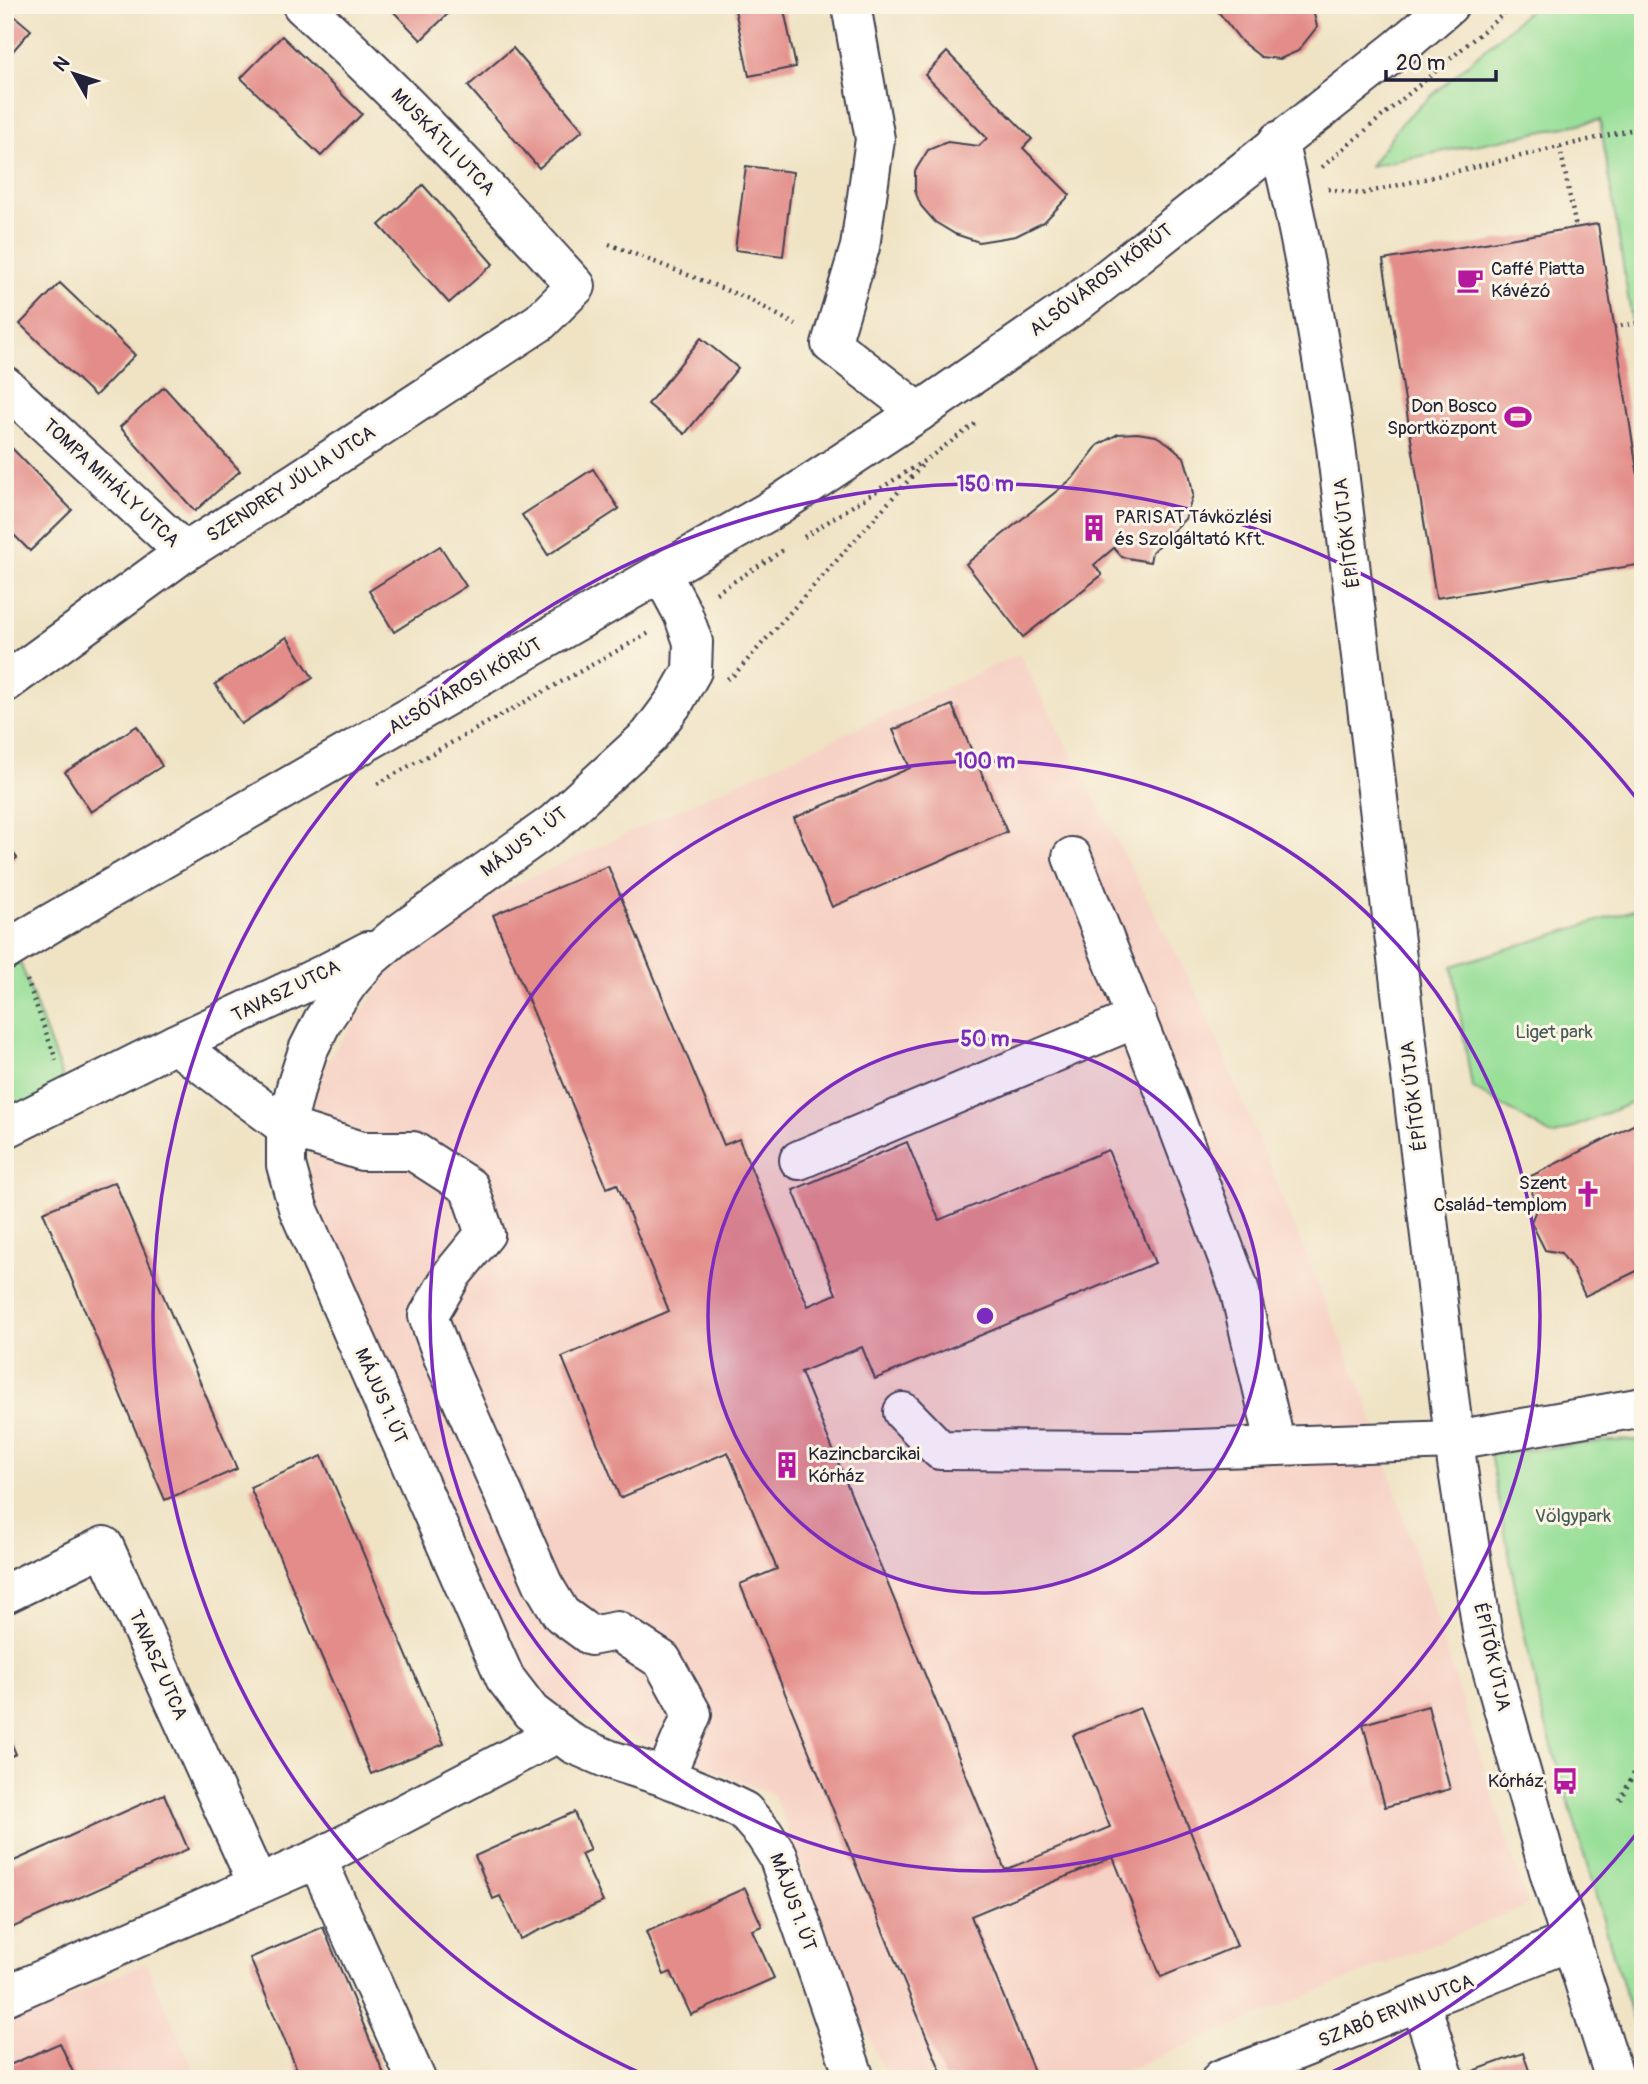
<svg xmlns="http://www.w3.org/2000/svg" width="1648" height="2084" font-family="Pangolin,sans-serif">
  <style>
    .built { fill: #f6d1c5 }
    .green { fill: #98df98; stroke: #5d806a; stroke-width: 2 }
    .building { fill: #e38c89 }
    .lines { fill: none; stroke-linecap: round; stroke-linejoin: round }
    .minor-casing { stroke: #413f50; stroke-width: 42 }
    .path { stroke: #413f50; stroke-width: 4.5; stroke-dasharray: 2 5; stroke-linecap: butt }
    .minor { stroke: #fff; stroke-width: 38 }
    .ring { fill: none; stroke: #7b2cbf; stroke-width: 3.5 }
    .labels { text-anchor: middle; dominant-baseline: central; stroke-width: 6; stroke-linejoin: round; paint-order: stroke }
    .street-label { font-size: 19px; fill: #22223b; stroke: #fcf5e5 }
    .poi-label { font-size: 19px; fill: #22223b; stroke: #fcf5e5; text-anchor: start }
    .park-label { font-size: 19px; fill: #455b57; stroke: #fcf5e5 }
    .centre { fill: #7b2cbf; stroke: #fcf5e5; stroke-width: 3.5 }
    .ring-label { font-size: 21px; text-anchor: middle; font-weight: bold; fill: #7b2cbf; stroke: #fcf5e5; stroke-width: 6; stroke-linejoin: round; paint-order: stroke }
  </style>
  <rect width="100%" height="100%" fill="#fcf5e5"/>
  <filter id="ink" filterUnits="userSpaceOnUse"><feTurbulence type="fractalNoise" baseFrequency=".0143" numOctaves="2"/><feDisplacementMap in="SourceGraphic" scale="14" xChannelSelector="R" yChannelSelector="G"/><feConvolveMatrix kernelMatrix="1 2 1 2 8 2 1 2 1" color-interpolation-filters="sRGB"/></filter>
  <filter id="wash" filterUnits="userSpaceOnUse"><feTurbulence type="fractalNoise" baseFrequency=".00686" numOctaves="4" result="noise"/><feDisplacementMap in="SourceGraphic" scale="28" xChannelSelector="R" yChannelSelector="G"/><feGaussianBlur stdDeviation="1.57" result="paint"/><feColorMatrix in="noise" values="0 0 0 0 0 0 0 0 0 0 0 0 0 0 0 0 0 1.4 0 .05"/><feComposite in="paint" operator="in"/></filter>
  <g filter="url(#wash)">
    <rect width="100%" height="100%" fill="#efe3c4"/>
    <g class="built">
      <polygon points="1019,654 1202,1003 1368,1405 1528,1905 1105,2079 886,2079 774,1795 556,1707 512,1663 309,1190 316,1077 406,949 492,895"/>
      <polygon points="146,1963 198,2079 5,2079 5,2025"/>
    </g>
    <g class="green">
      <polygon points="1535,5 1643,5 1643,391 1600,120 1370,166 1403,121"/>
      <polygon points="1643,907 1643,1098 1553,1136 1472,1087 1452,966"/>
      <polygon points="14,946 70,1097 5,1129 5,951"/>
      <polygon points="1643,1440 1643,2026 1635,2028 1541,1709 1524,1633 1490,1454 1610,1441"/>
    </g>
    <g id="blocks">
      <g class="building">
        <polygon points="387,5 457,5 421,40"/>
        <polygon points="734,5 783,5 796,67 749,76"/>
        <polygon points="1213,5 1312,5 1317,27 1298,51 1280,59 1261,57 1242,42"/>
        <polygon points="5,8 31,30 5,60"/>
        <polygon points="282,36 362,114 321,156 241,78"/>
        <polygon points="513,48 583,130 539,168 468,86"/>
        <polygon points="947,52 1032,139 1023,148 1070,195 1044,222 1016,236 979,242 955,234 935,222 921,206 915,191 915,171 928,150 947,142 979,146 987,138 925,75"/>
        <polygon points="746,166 793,172 783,256 735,250"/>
        <polygon points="423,185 493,264 449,303 379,225"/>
        <polygon points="1598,224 1643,507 1643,564 1436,598 1383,260"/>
        <polygon points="60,283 135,355 95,396 20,324"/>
        <polygon points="701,338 738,368 685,434 648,404"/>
        <polygon points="164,387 240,471 195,511 120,427"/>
        <polygon points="1137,433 1156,436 1169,444 1184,457 1190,477 1193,495 1185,519 1152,552 1150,562 1122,557 1114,548 1094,565 1102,575 1023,637 966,564 1073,478 1098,445 1118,434"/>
        <polygon points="5,441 72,510 30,551 5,526"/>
        <polygon points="593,469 619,509 548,555 522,515"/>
        <polygon points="440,546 466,586 394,632 369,591"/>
        <polygon points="287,637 313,678 241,724 215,684"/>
        <polygon points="952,705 1007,832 832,907 794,818 910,768 893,730"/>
        <polygon points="137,726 162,766 91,812 65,772"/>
        <polygon points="5,841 17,858 5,866"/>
        <polygon points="608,866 724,1145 739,1139 808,1306 836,1294 793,1190 907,1142 939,1220 1108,1150 1155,1263 875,1379 862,1347 801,1372 1005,1870 1110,1827 1073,1735 1140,1708 1237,1946 1161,1977 1113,1857 971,1916 1037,2079 944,2079 740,1584 777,1569 728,1452 620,1498 562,1357 669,1311 617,1184 607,1188 493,915"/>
        <polygon points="1643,1120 1643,1268 1585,1296 1573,1270 1561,1253 1545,1250 1531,1222 1536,1210 1529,1177"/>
        <polygon points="115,1182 237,1469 165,1500 43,1212"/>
        <polygon points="322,1456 444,1744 371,1774 250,1487"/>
        <polygon points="1428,1706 1450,1789 1385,1807 1363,1724"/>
        <polygon points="5,1729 16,1754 5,1759"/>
        <polygon points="164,1794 188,1849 5,1931 5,1865"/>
        <polygon points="574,1812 590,1850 581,1854 603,1902 520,1939 500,1896 493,1899 475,1856"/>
        <polygon points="745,1888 762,1926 752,1930 774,1978 691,2015 671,1972 664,1975 646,1932"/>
        <polygon points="323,1927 386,2079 301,2079 250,1958"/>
        <polygon points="60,2043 76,2079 5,2079 5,2067"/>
        <polygon points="1523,2053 1532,2079 1460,2079 1459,2076"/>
      </g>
    </g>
  </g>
  <g filter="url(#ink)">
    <use href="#blocks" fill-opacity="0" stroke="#413f50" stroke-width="2"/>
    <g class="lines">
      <defs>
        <g id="minor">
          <polyline points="851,5 875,139 860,247 831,344 919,412"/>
          <path d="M1278 141C1303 242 1320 344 1336 446L1457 1463 1483 1637 1551 1878 1615 2079"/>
          <polyline points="5,386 185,552"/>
          <polyline points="661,573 683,614 693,642 692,671 675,701 649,736 554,823 397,935 370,958 349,982 323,1020 308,1050 296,1087 286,1127 286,1165 298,1208 505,1678 531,1712 573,1744 608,1759 665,1777 715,1797 744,1811 764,1834 778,1856 855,2079"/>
          <path d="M5 683 185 552 296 482 540 322 576 286C488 189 400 93 302 5"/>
          <polyline points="1072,857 1167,1097 1239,1288 1276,1446 1455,1440 1643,1407"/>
          <polyline points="5,951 51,923 769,511 919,412 1074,305 1399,48 1449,5"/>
          <polyline points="175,1044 286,1127 362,1151 413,1151 469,1187 485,1234 453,1273 428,1316 443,1357 543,1584 561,1614 591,1636 617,1631 662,1660 692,1714 665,1777"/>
          <polyline points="5,1129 175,1044 322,975 368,951"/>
          <polyline points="799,1160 1137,1018"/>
          <polyline points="903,1412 940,1450 1143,1451 1276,1446"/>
          <polyline points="5,1594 104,1546 258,1885"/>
          <polyline points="317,1859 416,2079"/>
          <polyline points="5,1996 317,1859 558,1733"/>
          <polyline points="1420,2001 1445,2079"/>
          <polyline points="1221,2079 1285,2055 1571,1941"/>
        </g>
      </defs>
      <use href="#minor" class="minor-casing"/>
      <g class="path">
        <polyline points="1368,5 1371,10"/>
        <polyline points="1560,147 1576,228"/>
        <polyline points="1322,167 1514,5"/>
        <polyline points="1328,189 1361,194 1643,127"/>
        <polyline points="609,244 749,299 796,325"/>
        <polyline points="1614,327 1643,322"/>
        <polyline points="804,537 927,459 975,424"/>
        <polyline points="716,593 785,549"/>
        <polyline points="727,679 733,676 924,463"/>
        <polyline points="377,784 651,632"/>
        <polyline points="27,980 56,1060"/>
        <polyline points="1620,1800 1643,1756"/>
      </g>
      <use href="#minor" class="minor"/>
    </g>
  </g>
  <circle cx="985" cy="1316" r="277" fill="#7b2cbf" fill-opacity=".12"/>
  <g class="ring">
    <circle cx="985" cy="1316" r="277"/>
    <circle cx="985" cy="1316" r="555"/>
    <path d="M1641 1828A832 832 0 0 1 1323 2076M647 2076A832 832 0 1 1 1641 804"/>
  </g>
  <defs>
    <symbol id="cafe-bare" viewBox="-9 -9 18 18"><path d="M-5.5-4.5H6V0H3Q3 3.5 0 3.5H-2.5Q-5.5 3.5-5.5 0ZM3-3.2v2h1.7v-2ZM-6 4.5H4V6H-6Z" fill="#b5179e" stroke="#fcf5e5" stroke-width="2.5" paint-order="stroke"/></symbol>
    <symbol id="stadium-bare" viewBox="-9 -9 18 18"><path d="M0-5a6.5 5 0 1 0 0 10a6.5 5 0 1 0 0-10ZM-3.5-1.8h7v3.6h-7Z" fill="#b5179e" stroke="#fcf5e5" stroke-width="2.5" paint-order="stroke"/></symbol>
    <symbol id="building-bare" viewBox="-9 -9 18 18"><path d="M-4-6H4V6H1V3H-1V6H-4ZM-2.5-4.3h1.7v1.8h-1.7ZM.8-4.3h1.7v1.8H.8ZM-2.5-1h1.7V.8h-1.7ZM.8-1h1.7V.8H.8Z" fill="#b5179e" stroke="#fcf5e5" stroke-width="2.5" paint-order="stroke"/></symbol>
    <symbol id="church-bare" viewBox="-9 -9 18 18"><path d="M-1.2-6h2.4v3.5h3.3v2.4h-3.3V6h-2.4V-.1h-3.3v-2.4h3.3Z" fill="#b5179e" stroke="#fcf5e5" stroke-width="2.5" paint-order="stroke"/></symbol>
    <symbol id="bus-bare" viewBox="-9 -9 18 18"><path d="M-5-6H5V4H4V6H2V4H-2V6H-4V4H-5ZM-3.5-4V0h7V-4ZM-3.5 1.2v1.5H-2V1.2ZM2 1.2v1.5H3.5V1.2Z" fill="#b5179e" stroke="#fcf5e5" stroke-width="2.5" paint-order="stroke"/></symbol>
  </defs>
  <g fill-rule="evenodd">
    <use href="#cafe-bare" x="1451" y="261" width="38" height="38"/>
    <use href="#stadium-bare" x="1499" y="398" width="38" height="38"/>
    <use href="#building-bare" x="1075" y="509" width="38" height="38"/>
    <use href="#church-bare" x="1569" y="1175" width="38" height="38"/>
    <use href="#building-bare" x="768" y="1446" width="38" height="38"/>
    <use href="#bus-bare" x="1546" y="1762" width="38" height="38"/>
  </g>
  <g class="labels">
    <g class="street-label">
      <text transform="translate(443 142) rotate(46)">MUSKÁTLI UTCA</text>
      <text transform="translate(1101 280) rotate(-37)">ALSÓVÁROSI KÖRÚT</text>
      <text transform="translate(111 483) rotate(43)">TOMPA MIHÁLY UTCA</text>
      <text transform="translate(291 484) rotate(-33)">SZENDREY JÚLIA UTCA</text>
      <text transform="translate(1347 533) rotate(-97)">ÉPÍTŐK ÚTJA</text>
      <text transform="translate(465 686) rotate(-30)">ALSÓVÁROSI KÖRÚT</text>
      <text transform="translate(524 842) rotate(-37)">MÁJUS 1. ÚT</text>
      <text transform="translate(286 991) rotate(-26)">TAVASZ UTCA</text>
      <text transform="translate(1414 1096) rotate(-97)">ÉPÍTŐK ÚTJA</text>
      <text transform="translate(381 1396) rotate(66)">MÁJUS 1. ÚT</text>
      <text transform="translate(1492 1657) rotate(77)">ÉPÍTŐK ÚTJA</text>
      <text transform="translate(158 1665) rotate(66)">TAVASZ UTCA</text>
      <text transform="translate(793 1902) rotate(70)">MÁJUS 1. ÚT</text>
      <text transform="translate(1396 2011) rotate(-22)">SZABÓ ERVIN UTCA</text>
    </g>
    <g class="poi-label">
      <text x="1491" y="269">Caffé Piatta<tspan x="1491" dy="22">Kávézó</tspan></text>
      <text x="1497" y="406" text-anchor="end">Don Bosco<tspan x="1497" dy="22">Sportközpont</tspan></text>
      <text x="1115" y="517">PARISAT Távközlési<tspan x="1115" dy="22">és Szolgáltató Kft.</tspan></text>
      <text x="1567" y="1183" text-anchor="end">Szent<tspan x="1567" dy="22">Család-templom</tspan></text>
      <text x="808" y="1454">Kazincbarcikai<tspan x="808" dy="22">Kórház</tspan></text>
      <text x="1544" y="1781" text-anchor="end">Kórház</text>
    </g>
    <g class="park-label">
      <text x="1554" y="1032">Liget park</text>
      <text x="1573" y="1516">Völgypark</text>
    </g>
  </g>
  <circle cx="985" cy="1316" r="10" class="centre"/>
  <g class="ring-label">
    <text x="985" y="491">150 m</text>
    <text x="985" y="768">100 m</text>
    <text x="985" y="1046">50 m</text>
  </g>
  <rect width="1648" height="2084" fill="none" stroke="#fcf5e5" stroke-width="28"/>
  <g transform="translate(74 74) rotate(309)" stroke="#fcf5e5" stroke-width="5" paint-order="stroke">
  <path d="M0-5L12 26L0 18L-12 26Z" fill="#22223b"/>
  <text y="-10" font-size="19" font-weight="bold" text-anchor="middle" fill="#22223b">N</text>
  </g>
  <path d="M1386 70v10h110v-10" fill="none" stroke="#22223b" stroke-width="3.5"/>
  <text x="1396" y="70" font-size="21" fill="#22223b" stroke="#fcf5e5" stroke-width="5" paint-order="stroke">20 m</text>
</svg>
